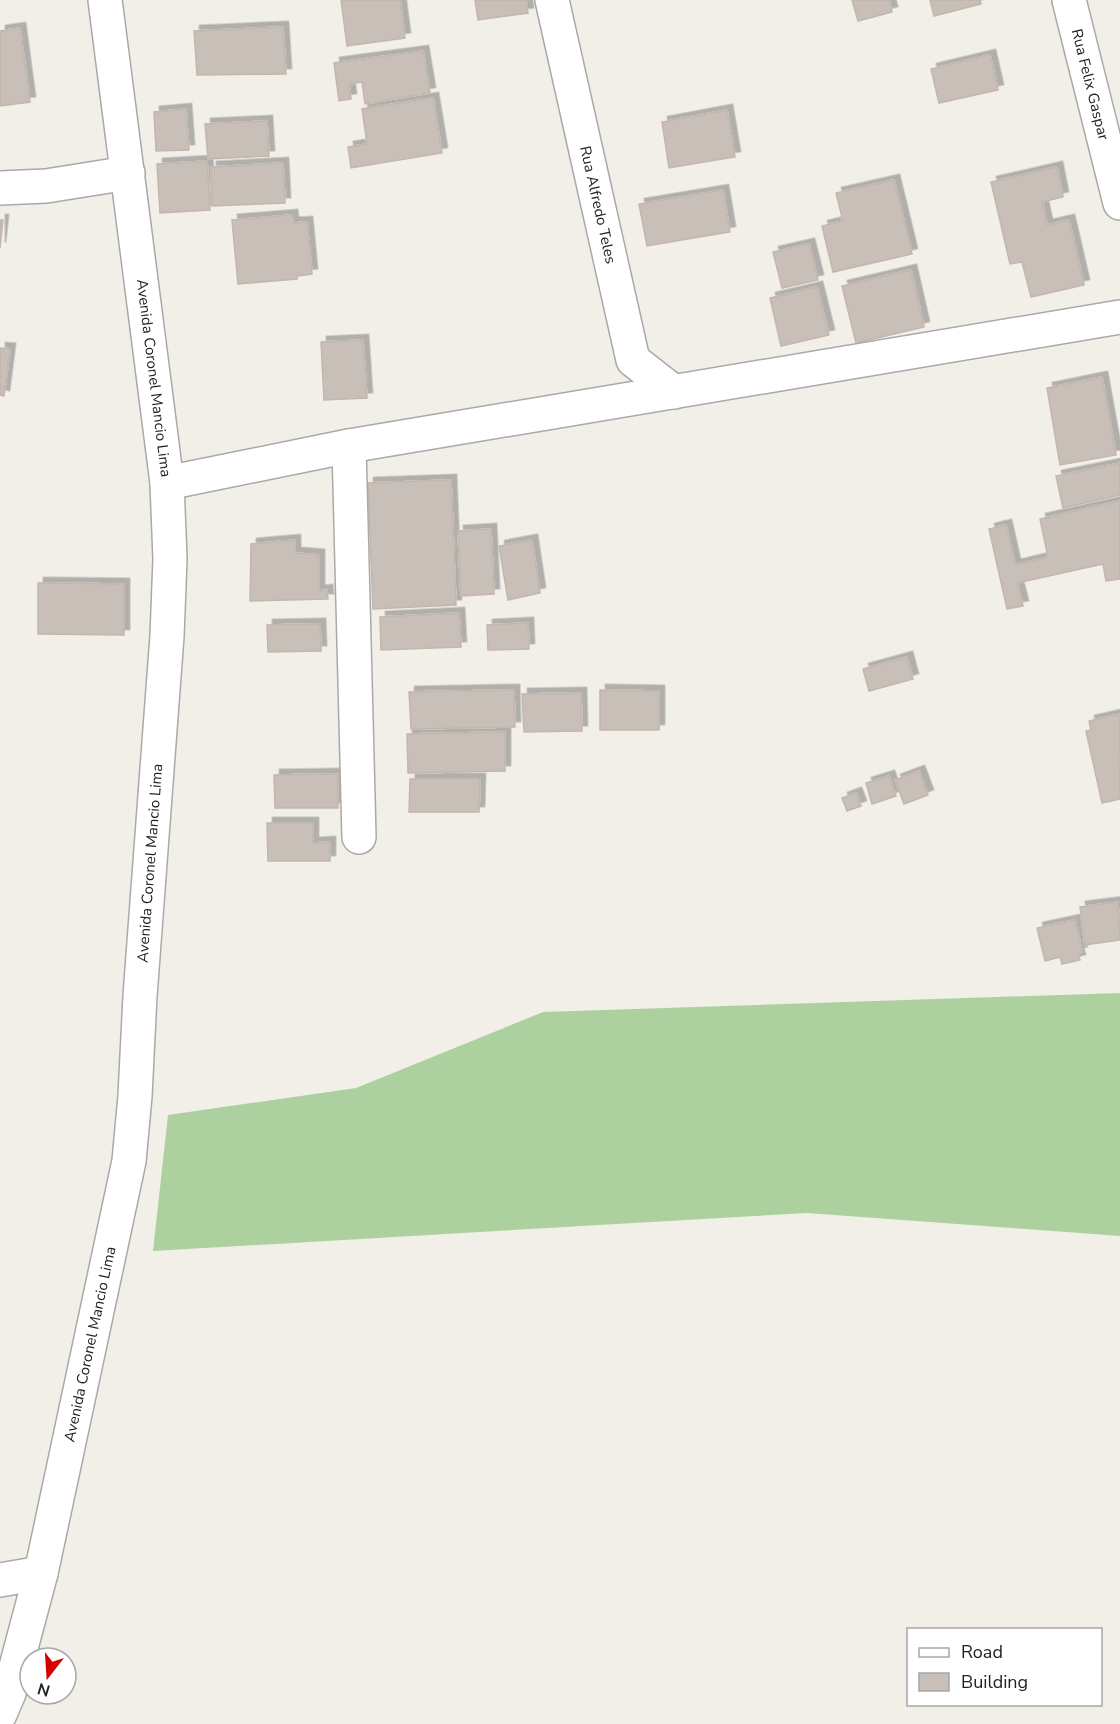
<svg xmlns="http://www.w3.org/2000/svg" width="1120" height="1724" font-family="'Nunito Sans',sans-serif">
  <style>
    .forest { fill: #add19e }
    .building { fill: #c7bfb8; stroke: #c4b6ab; stroke-width: 1.5; filter: url(#shadow) }
    .lines { fill: none; stroke-linecap: round; stroke-linejoin: round }
    .minor-casing { stroke: #a9a9a9; stroke-width: 36 }
    .minor { stroke: #fff; stroke-width: 33 }
    .labels { text-anchor: middle; dominant-baseline: central; stroke-width: 4.5; stroke-linejoin: round; paint-order: stroke }
    .street-label { font-size: 15px; fill: #222; stroke: #fff }
  </style>
  <defs>
    <filter id="shadow"><feDropShadow dx="5.5" dy="-5.5" stdDeviation="0" flood-color="#0004"/></filter>
  </defs>
  <rect width="100%" height="100%" fill="#f2efe9"/>
  <polygon class="forest" points="1120,993 1120,1236 807,1213 153,1251 168,1115 356,1088 543,1012"/>
  <g class="building">
    <polygon points="341,0 400,0 405,38 347,46"/>
    <polygon points="475,0 526,0 528,13 478,20"/>
    <polygon points="852,0 889,0 892,12 858,21"/>
    <polygon points="930,0 980,0 981,4 934,16"/>
    <polygon points="283,27 286,74 197,75 194,31"/>
    <polygon points="20,28 30,102 0,106 0,31"/>
    <polygon points="423,51 430,93 365,104 362,82 349,84 351,99 339,101 334,63"/>
    <polygon points="990,55 998,90 939,103 931,69"/>
    <polygon points="433,98 442,153 351,168 348,147 367,144 362,109"/>
    <polygon points="186,109 189,150 156,151 154,112"/>
    <polygon points="727,110 735,157 669,168 662,122"/>
    <polygon points="267,121 269,156 208,159 205,124"/>
    <polygon points="207,161 210,210 160,213 157,164"/>
    <polygon points="283,163 285,203 212,206 211,167"/>
    <polygon points="1057,167 1063,197 1042,202 1047,225 1069,220 1084,285 1031,297 1022,262 1010,264 991,182"/>
    <polygon points="894,180 912,254 833,272 822,226 843,221 836,193"/>
    <polygon points="723,190 730,232 647,246 639,204"/>
    <polygon points="292,215 293,223 307,222 312,274 297,276 297,279 238,284 232,220"/>
    <polygon points="0,220 3,220 0,248"/>
    <polygon points="809,244 818,280 782,288 773,252"/>
    <polygon points="911,270 924,327 856,343 842,286"/>
    <polygon points="817,287 829,335 781,346 770,298"/>
    <polygon points="363,340 367,398 324,400 321,342"/>
    <polygon points="0,348 10,349 4,396 0,395"/>
    <polygon points="1102,377 1116,455 1060,465 1047,388"/>
    <polygon points="1120,463 1120,495 1063,508 1056,476"/>
    <polygon points="451,480 456,605 373,609 368,483"/>
    <polygon points="1120,501 1120,579 1106,581 1103,564 1017,583 1023,606 1007,609 989,529 1006,525 1015,565 1048,557 1040,519"/>
    <polygon points="491,529 494,594 461,596 458,531"/>
    <polygon points="295,540 295,553 319,555 319,591 327,590 328,599 250,601 251,544"/>
    <polygon points="532,540 540,593 508,600 499,546"/>
    <polygon points="38,583 124,584 124,635 38,634"/>
    <polygon points="459,613 461,647 381,650 380,617"/>
    <polygon points="528,623 529,649 488,650 487,625"/>
    <polygon points="320,624 321,651 268,652 267,625"/>
    <polygon points="907,657 913,679 869,691 863,669"/>
    <polygon points="514,690 515,727 411,729 409,692"/>
    <polygon points="600,690 659,691 659,730 600,730"/>
    <polygon points="581,693 582,731 524,732 522,694"/>
    <polygon points="1120,714 1120,756 1118,757 1120,766 1120,799 1102,803 1086,731 1091,730 1089,721"/>
    <polygon points="505,732 505,771 408,773 407,734"/>
    <polygon points="919,771 928,795 904,804 895,780"/>
    <polygon points="338,774 338,808 275,808 274,775"/>
    <polygon points="889,776 896,796 872,804 866,783"/>
    <polygon points="410,779 480,779 479,812 409,812"/>
    <polygon points="856,793 861,806 847,811 842,798"/>
    <polygon points="267,823 313,823 313,843 330,842 330,861 268,861"/>
    <polygon points="1118,902 1120,940 1085,945 1080,907"/>
    <polygon points="1075,920 1082,952 1078,953 1080,960 1062,964 1060,957 1045,961 1037,928"/>
  </g>
  <g class="lines">
    <defs>
      <g id="minor">
        <path id="s1" d="M552 0 633 360 674 392"/>
        <path id="s2" d="M1069 0 1120 203"/>
        <polyline points="0,188 46,186 128,173"/>
        <polyline points="349,446 359,837"/>
        <polyline points="167,483 349,446 1120,317"/>
        <polyline points="0,1580 41,1573"/>
        <path id="s3" d="M0 1714 9 1693 41 1573 129 1161 135 1096 140 996 167 636 170 559 167 483 105 0"/>
      </g>
    </defs>
    <use href="#minor" class="minor-casing"/>
    <use href="#minor" class="minor"/>
  </g>
  <g class="labels">
    <g class="street-label">
      <text stroke="none"><textPath href="#s2" startOffset="87">Rua Felix Gaspar</textPath></text>
      <text stroke="none"><textPath href="#s1" startOffset="210">Rua Alfredo Teles</textPath></text>
      <text transform="translate(154 378) rotate(83)">Avenida Coronel Mancio Lima</text>
      <text stroke="none"><textPath href="#s3" startOffset="867">Avenida Coronel Mancio Lima</textPath></text>
      <text stroke="none"><textPath href="#s3" startOffset="381">Avenida Coronel Mancio Lima</textPath></text>
    </g>
  </g>
  <rect x="907" y="1628" width="195" height="78" fill="#ffffff" stroke="#a7a7a7" stroke-width="1.5"/>
  <rect x="919" y="1648" width="30" height="9" fill="#ffffff" stroke="#a7a7a7" stroke-width="1.5"/>
  <text x="961" y="1658" font-size="18" fill="#222222">Road</text>
  <rect x="919" y="1673" width="30" height="18" fill="#c7bfb8" stroke="#a7a7a7" stroke-width="1.5"/>
  <text x="961" y="1688" font-size="18" fill="#222222">Building</text>
  <g transform="translate(48 1676) rotate(197)"><circle r="28" fill="#ffffff" stroke="#a7a7a7" stroke-width="1.5"/>
  <path d="M0-4.5L10 22L0 15L-10 22Z" fill="#d40000"/>
  <text y="-9" font-size="16" font-weight="bold" text-anchor="middle" fill="#222222">N</text>
  </g>
</svg>
